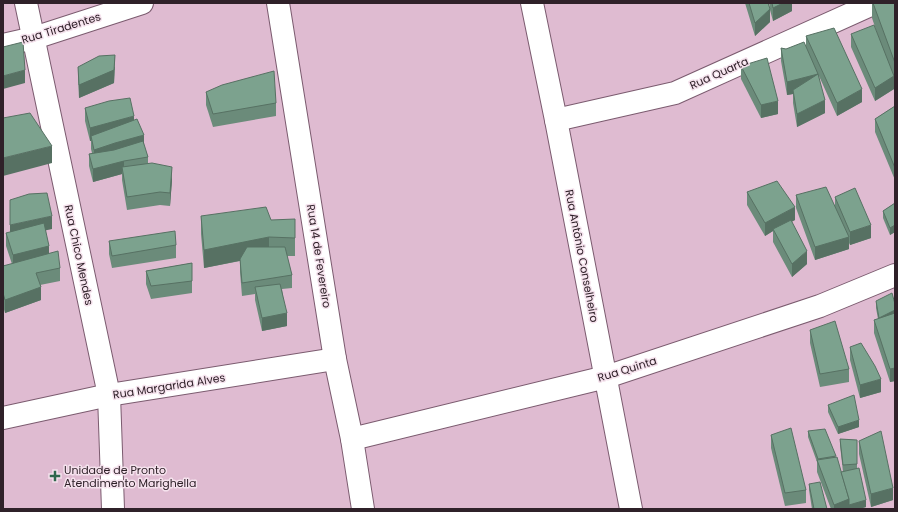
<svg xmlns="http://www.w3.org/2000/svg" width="898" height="512" font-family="Poppins,sans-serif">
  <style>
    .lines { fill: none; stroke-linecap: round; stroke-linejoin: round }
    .street-casing { stroke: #7b5b6f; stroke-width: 24 }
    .street { stroke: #fff; stroke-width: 22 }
    .wall { fill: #6b8b7a }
    .shaded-wall { fill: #577163 }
    .building { fill: #7ca28e; stroke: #577163 }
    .poi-dot { fill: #30664d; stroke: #f5e2ed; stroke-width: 1.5 }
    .labels { text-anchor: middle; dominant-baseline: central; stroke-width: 3; stroke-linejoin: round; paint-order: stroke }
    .street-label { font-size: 11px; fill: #2f2129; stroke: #f5e2ed }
    .poi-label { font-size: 11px; fill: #2f2129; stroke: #f5e2ed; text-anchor: start }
  </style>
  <rect width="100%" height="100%" fill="#dfbbd1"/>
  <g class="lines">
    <defs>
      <g id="street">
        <polyline points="26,3 109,395 113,509"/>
        <polyline points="278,3 335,359 352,439 363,509"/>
        <polyline points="532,3 556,120 631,509"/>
        <polyline points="3,45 34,38 142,3"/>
        <polyline points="556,120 675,93 875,3"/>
        <polyline points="3,418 109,395 335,359"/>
        <polyline points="352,439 606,377 820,306 895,275"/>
      </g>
    </defs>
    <use href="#street" class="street-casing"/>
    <use href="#street" class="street"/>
  </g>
  <g class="wall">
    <polygon points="745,3 768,3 770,8 769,3 792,3 792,11 773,21 770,10 770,22 755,36"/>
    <polygon points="872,3 895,3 895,81 894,79 894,89 875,101 851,47 851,34 879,39 872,18"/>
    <polygon points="806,36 862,102 837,116 819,76 825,113 797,127 793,103 793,94 787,95 781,61 781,48 786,49 806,47"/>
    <polygon points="741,66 778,114 761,118 741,79"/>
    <polygon points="78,67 115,67 114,83 79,98 78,80"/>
    <polygon points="206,92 276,103 276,116 213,127 206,105"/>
    <polygon points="895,106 895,180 875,132 875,119"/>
    <polygon points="85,108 134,120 148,157 148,164 172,180 170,206 160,205 127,210 122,180 122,174 93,182 89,166 89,154 92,153 91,149 91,141 90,141 85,121"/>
    <polygon points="747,192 795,220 791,221 807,264 792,277 773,242 773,231 765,236 747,205"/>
    <polygon points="796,195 835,205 835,197 871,238 850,245 849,243 849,249 815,260 796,208"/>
    <polygon points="895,203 895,232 890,235 883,218 883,211"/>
    <polygon points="201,216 271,220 295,238 295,256 287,256 292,275 292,288 282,289 287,326 262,331 255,300 255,294 242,296 240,272 240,261 204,268 201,234"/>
    <polygon points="52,229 45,230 49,253 60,268 60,281 40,285 41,300 5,313 3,306 3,266 12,264 6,246 6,233"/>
    <polygon points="109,241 176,245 176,258 112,268 109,254"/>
    <polygon points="192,263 192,293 151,299 146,284 146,271"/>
    <polygon points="876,301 895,304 895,381 890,382 874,333 874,320 878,319 876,308"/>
    <polygon points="810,330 849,369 849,382 820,387 810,343"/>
    <polygon points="850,347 881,392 860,398 850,360"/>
    <polygon points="828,405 859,427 838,434 828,412"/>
    <polygon points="808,431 836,457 841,472 843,472 840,445 840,439 857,440 857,469 866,507 859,509 831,509 817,472 817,462 808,437"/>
    <polygon points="771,435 806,490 806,503 785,506 771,448"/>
    <polygon points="859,441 893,500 871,507 859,454"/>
    <polygon points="809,484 827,509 812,509 809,490"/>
  </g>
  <g class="shaded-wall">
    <polygon points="783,3 792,3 792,11 773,21 773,8"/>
    <polygon points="770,9 770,22 755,36 755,23"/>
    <polygon points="115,55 114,83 79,98 79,85"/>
    <polygon points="25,70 25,83 3,89 3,76"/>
    <polygon points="818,74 793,90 793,94 787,95 787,82"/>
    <polygon points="894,76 894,89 875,101 875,88"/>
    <polygon points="862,89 862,102 837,116 837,103"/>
    <polygon points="825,100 825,113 797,127 797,114"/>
    <polygon points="778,101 778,114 761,118 761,105"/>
    <polygon points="134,116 134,128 91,136 91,141 90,141 90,128"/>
    <polygon points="144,135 144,148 94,163 94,150 115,143"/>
    <polygon points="52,146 52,163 3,176 3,158"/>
    <polygon points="124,161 124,174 122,167 122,174 93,182 93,169"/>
    <polygon points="172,167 172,180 170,206 170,193"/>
    <polygon points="795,207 795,220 775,231 773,229 773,231 765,236 765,223"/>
    <polygon points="52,216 52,229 10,238 10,225"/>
    <polygon points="871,225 871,238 850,245 850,232"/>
    <polygon points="895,225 895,232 890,235 890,228"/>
    <polygon points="269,237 269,255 204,268 204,250"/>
    <polygon points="849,237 849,249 815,260 815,247"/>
    <polygon points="49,246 49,259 13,268 13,255"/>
    <polygon points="807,251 807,264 792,277 792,264"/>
    <polygon points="41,287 41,300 5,313 5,300"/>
    <polygon points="895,310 895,317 879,318"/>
    <polygon points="287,313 287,326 262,331 262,318"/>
    <polygon points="895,368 895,381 890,382 890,369"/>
    <polygon points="881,379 881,392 860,398 860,385"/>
    <polygon points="859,420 859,427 838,434 838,427"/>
    <polygon points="893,488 893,500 871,507 871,494"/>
    <polygon points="849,499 849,509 834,509 834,505"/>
    <polygon points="866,500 866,507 859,509 849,509 849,505"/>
  </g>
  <g class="building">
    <polygon points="749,3 768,3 770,9 755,23"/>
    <polygon points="772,3 783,3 773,8"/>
    <polygon points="873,3 895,3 895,63"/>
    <polygon points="874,25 894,76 875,88 851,34"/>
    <polygon points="834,28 862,89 837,103 806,36"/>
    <polygon points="23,42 25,70 3,76 3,47"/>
    <polygon points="804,42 818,74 825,100 797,114 793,90 818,74 787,82 781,48 786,49"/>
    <polygon points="115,55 114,70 79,85 78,67 99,56"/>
    <polygon points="767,58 778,101 761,105 741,66"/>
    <polygon points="274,71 276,103 213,114 206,92 222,85"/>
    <polygon points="130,98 134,116 90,128 85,108 109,101"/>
    <polygon points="895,106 895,168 875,119"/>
    <polygon points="30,113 52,146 3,158 3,118"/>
    <polygon points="137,119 144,135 115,143 94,150 91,136"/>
    <polygon points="143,141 148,157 124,161 93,169 89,154 114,150"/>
    <polygon points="152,163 172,167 170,193 160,192 127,197 122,167"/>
    <polygon points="777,181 795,207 765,223 747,192"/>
    <polygon points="826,187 849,237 815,247 796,195"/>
    <polygon points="855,188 871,225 850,232 835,197"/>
    <polygon points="47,193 52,216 10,225 10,200 29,194"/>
    <polygon points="895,203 895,225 890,228 883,211"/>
    <polygon points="266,207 271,220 295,219 295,238 269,237 204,250 201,216"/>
    <polygon points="791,220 807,251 792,264 773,229"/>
    <polygon points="44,223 49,246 13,255 6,233"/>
    <polygon points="175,231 176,245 112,256 109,241"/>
    <polygon points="247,247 285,247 292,275 242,283 240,259"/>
    <polygon points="58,251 60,268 36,273 41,287 5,300 3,293 3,266"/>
    <polygon points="192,263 192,281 151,286 146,271"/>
    <polygon points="280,284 287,313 262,318 255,287"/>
    <polygon points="892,293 895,304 895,310 879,318 876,301"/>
    <polygon points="895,313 895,368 890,369 874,320"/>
    <polygon points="835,321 849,369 820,374 810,330"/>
    <polygon points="861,343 875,366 881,379 860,385 850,347"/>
    <polygon points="854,395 859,420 838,427 828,405"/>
    <polygon points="791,428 806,490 785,493 771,435"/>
    <polygon points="825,429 836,456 818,459 808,431"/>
    <polygon points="881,431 893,488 871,494 859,441"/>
    <polygon points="840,439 857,440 857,464 843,465"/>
    <polygon points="837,457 849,499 834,505 817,460"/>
    <polygon points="859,468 866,500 849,505 849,499 841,472"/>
    <polygon points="820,482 827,509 814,509 809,484"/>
  </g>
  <path class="poi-dot" d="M53 470h4v4h4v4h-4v4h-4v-4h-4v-4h4z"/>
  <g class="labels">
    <g class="street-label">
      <text transform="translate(61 28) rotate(-17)">Rua Tiradentes</text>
      <text transform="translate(719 73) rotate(-24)">Rua Quarta</text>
      <text transform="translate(79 255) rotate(78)">Rua Chico Mendes</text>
      <text transform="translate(319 256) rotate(81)">Rua 14 de Fevereiro</text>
      <text transform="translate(582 256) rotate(79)">Rua Antônio Conselheiro</text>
      <text transform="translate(627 369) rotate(-17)">Rua Quinta</text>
      <text transform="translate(169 386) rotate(-9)">Rua Margarida Alves</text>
    </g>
    <g class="poi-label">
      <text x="64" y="470">Unidade de Pronto<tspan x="64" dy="13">Atendimento Marighella</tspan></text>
    </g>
  </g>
  <rect width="898" height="512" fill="none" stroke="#2f2129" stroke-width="8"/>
</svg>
